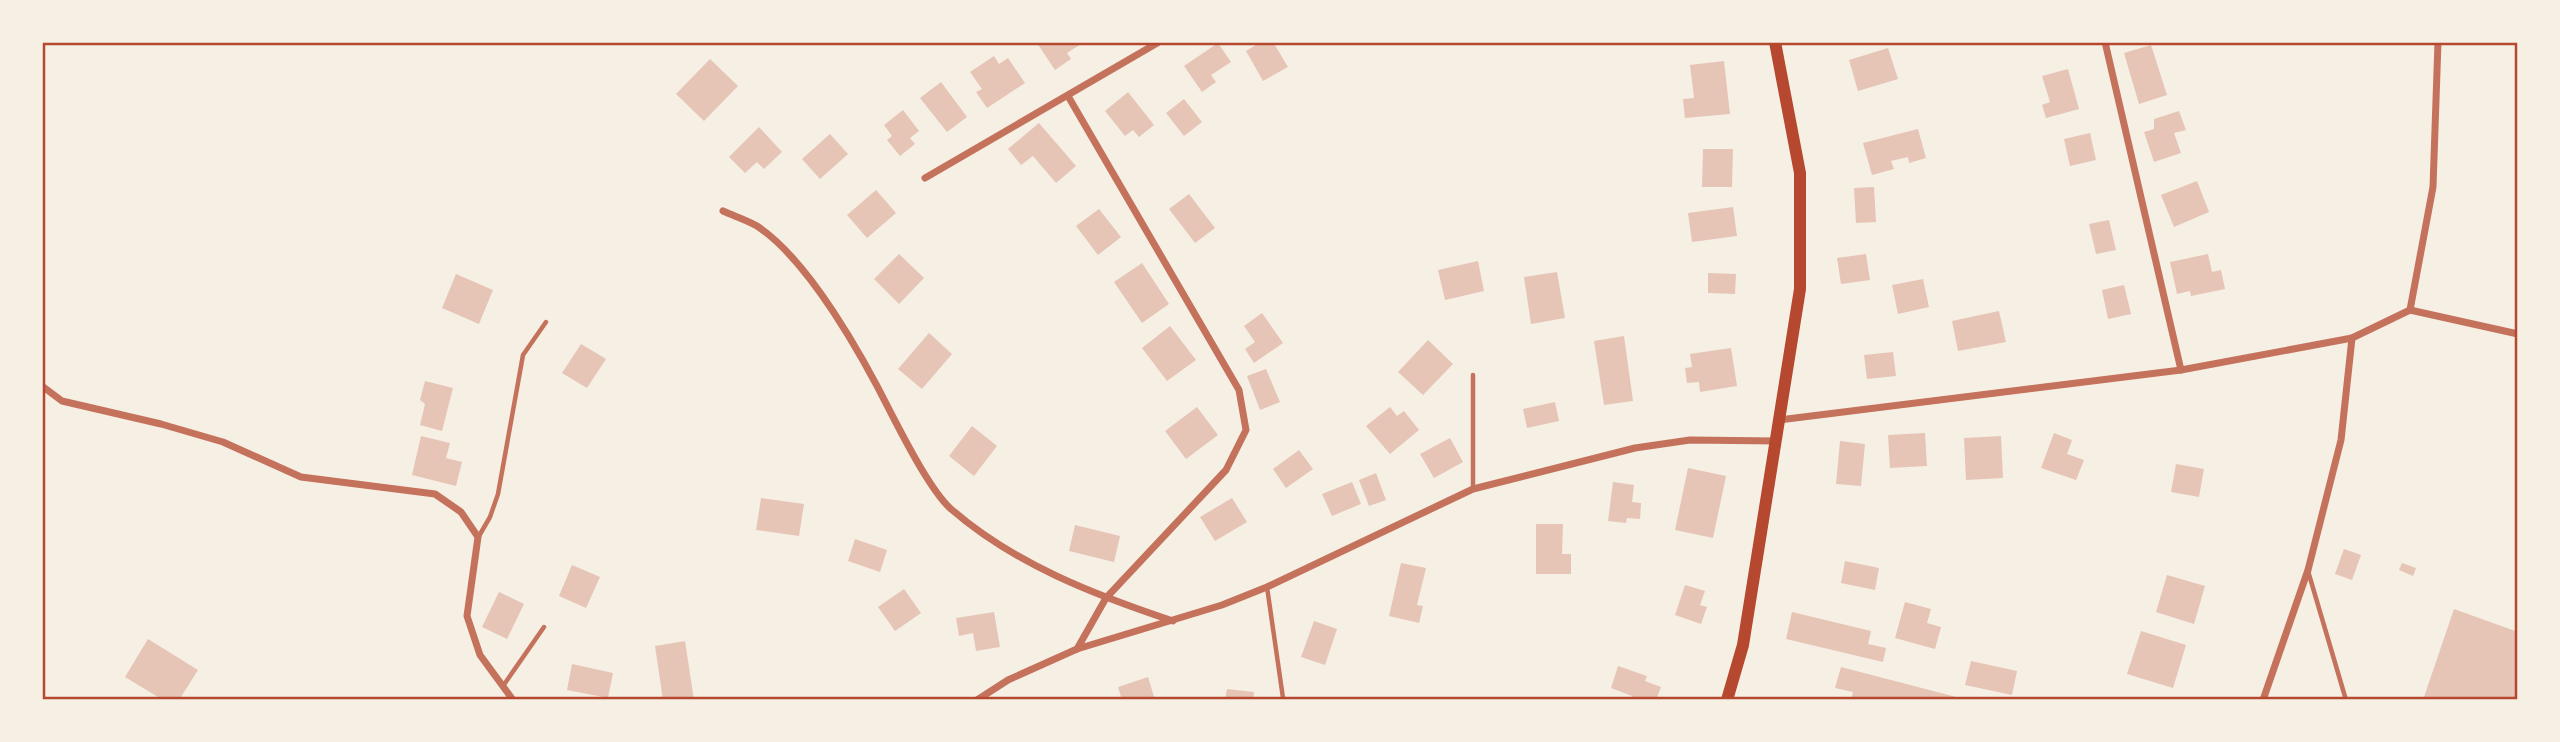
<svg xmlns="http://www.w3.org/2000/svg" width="2560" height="742" font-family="Inter,sans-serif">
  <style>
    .building { fill: #e6c5b7 }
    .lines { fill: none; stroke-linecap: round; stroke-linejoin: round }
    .service { stroke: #c5725c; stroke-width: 4.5 }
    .minor { stroke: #c5725c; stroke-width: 7 }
    .primary { stroke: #b5482f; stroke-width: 12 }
    .neatline { fill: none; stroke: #b5482f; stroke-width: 2.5 }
  </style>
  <rect width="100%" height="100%" fill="#f6efe4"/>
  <g class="building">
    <polygon points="1084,42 1067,53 1071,59 1055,70 1037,43"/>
    <polygon points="1261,42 1273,42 1288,67 1263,81 1246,51"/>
    <polygon points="1218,43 1231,62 1211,75 1216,82 1202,92 1184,66"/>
    <polygon points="2151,45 2167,95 2139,104 2124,53"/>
    <polygon points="1888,48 1898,79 1858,91 1849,60"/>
    <polygon points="994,56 999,64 1008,58 1025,83 987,108 976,92 982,89 970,72"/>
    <polygon points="710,59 738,86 704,121 676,94"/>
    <polygon points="1724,61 1730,114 1685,118 1683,99 1694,98 1690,65"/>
    <polygon points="2068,69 2079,109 2046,118 2042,105 2050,102 2042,76"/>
    <polygon points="941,82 967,117 947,132 920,98"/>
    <polygon points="1128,92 1154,125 1139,137 1133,130 1125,136 1105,111"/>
    <polygon points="1184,99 1202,122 1184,136 1166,113"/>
    <polygon points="903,110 919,131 910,138 915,144 900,156 887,140 892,136 884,125"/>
    <polygon points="2179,111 2186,130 2174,133 2181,153 2154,162 2144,132 2154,129 2154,119"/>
    <polygon points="1039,123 1076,166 1056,183 1033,156 1021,165 1008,149"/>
    <polygon points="759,127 782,152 764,169 757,162 745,173 729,157"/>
    <polygon points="1918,129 1926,158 1909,163 1908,157 1891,161 1894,169 1872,175 1863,143"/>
    <polygon points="2090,133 2096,160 2070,166 2064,139"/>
    <polygon points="830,134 848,154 820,179 802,159"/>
    <polygon points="1703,149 1733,149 1732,187 1702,187"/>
    <polygon points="2197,181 2209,212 2174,227 2161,195"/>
    <polygon points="1874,187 1876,222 1856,223 1854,188"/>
    <polygon points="876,190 896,213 867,238 847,215"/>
    <polygon points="1189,194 1215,228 1195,243 1169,209"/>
    <polygon points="1733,207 1737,236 1692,242 1688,213"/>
    <polygon points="1099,209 1121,237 1098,255 1076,226"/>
    <polygon points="2109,220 2116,250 2096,254 2089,224"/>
    <polygon points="899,254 924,278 899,304 874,279"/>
    <polygon points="1866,254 1870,280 1841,284 1837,258"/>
    <polygon points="2208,254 2212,272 2221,270 2225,289 2191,296 2190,291 2177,294 2170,262"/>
    <polygon points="1478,261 1484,291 1445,300 1438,270"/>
    <polygon points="1142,263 1169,304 1142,323 1114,282"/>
    <polygon points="1557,272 1565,318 1531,324 1524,277"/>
    <polygon points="1708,273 1736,274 1735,294 1708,293"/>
    <polygon points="456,274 493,290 479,324 442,308"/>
    <polygon points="1923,279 1929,307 1898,314 1892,285"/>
    <polygon points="2124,285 2131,314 2108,319 2102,290"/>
    <polygon points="1999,311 2006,342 1958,351 1952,321"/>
    <polygon points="1262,313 1283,343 1254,363 1245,349 1255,342 1244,326"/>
    <polygon points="1170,326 1196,360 1167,381 1142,348"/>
    <polygon points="929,333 952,354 922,389 898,369"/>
    <polygon points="1624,336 1633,401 1604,405 1594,341"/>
    <polygon points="1428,340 1453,364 1423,395 1398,372"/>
    <polygon points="581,344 606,359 587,388 562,373"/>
    <polygon points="1731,348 1737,386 1700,392 1699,382 1687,383 1685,368 1692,367 1690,354"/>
    <polygon points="1893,352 1896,376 1867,379 1864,355"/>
    <polygon points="1266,369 1280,402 1260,410 1247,376"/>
    <polygon points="425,381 453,388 442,431 420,425 425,404 420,400"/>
    <polygon points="1555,402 1559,421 1527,428 1523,409"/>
    <polygon points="1197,407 1218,435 1186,459 1165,431"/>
    <polygon points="1390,407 1397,416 1404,411 1419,430 1390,454 1366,426"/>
    <polygon points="972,426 997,446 974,476 949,456"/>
    <polygon points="1925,433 1927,466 1890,468 1888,435"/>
    <polygon points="2054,433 2072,440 2067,454 2084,460 2076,480 2041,468"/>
    <polygon points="421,436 450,443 446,458 462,462 456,486 412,475"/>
    <polygon points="2001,436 2003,478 1966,480 1964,438"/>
    <polygon points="1450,438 1463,462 1434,478 1420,454"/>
    <polygon points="1840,441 1865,444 1861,486 1836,484"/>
    <polygon points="1299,450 1313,469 1286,488 1273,469"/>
    <polygon points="2176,464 2204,469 2199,497 2171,492"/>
    <polygon points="1688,468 1726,476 1713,538 1675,530"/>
    <polygon points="1376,473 1386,500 1369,506 1359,480"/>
    <polygon points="1352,482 1361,504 1332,516 1322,494"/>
    <polygon points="1613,482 1634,485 1632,502 1641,503 1640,519 1627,518 1626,523 1608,521"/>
    <polygon points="761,498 804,504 799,536 756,530"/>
    <polygon points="1232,498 1247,522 1215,541 1200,517"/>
    <polygon points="1536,524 1563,524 1562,554 1571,554 1571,574 1536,574"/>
    <polygon points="1075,525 1120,536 1114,562 1069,551"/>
    <polygon points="855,539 887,550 880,572 848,561"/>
    <polygon points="2344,549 2361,555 2352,580 2335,574"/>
    <polygon points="1845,561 1879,568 1875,590 1841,583"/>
    <polygon points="1401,563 1426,568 1417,605 1423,606 1419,623 1389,616"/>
    <polygon points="2402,563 2416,568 2413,576 2399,570"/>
    <polygon points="572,565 600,577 586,608 559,596"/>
    <polygon points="2167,575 2205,586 2194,624 2156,612"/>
    <polygon points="1685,585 1705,591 1700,605 1707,607 1701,624 1675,615"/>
    <polygon points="904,589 921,613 895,631 878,607"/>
    <polygon points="499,592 524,604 507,639 482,627"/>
    <polygon points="1905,602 1931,609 1927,623 1941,627 1935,649 1895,638"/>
    <polygon points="2454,609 2518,632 2518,700 2423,700"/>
    <polygon points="994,612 1000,647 976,651 973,633 959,636 956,618"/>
    <polygon points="1792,612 1871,631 1868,644 1886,648 1883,662 1786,639"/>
    <polygon points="1314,621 1337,629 1325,665 1301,657"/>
    <polygon points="2141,631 2186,645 2173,688 2127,674"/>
    <polygon points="148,639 198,670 179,700 163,700 125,677"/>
    <polygon points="685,641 694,700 663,700 655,646"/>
    <polygon points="1971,661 2017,671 2012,695 1965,685"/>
    <polygon points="572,664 613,673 608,698 567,690"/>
    <polygon points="1618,666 1647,676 1645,681 1661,687 1656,700 1630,700 1632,696 1611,688"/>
    <polygon points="1841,667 1964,699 1963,700 1851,700 1853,692 1835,688"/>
    <polygon points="1148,677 1155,700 1122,700 1118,687"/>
    <polygon points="1227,689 1254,692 1253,700 1225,700"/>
  </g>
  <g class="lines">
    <g class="service">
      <polyline points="1473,375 1473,489"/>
      <polyline points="479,536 490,517 498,494 523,355 546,322"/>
      <polyline points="2308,571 2346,700"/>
      <polyline points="1267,587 1283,698"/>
      <polyline points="503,686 544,627"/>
    </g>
    <g class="minor">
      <polyline points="2105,42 2181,370"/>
      <polyline points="1068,96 1239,390 1246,430 1226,470 1106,598 1077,649"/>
      <polyline points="925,178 1159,42"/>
      <path d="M723 211C734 216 747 220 757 226 810 261 864 359 892 415 905 440 931 491 951 509 1014 564 1095 595 1173 621"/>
      <polyline points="2410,310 2433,187 2438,42"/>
      <polyline points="42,386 62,401 161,424 223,442 301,477 435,494 461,512 478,537 467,616 480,655 513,700"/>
      <polyline points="1779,420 2181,370 2352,338 2410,310 2518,334"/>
      <polyline points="977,700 1008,680 1077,649 1222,605 1267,587 1473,489 1635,448 1690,440 1776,441"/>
      <polyline points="2263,700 2308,570 2341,440 2352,338"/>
    </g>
    <polyline class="primary" points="1727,700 1743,645 1800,289 1800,173 1775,42"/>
  </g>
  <rect width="2560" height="742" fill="none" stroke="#f6efe4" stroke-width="88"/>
  <rect x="44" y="44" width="2472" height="654" class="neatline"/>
</svg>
